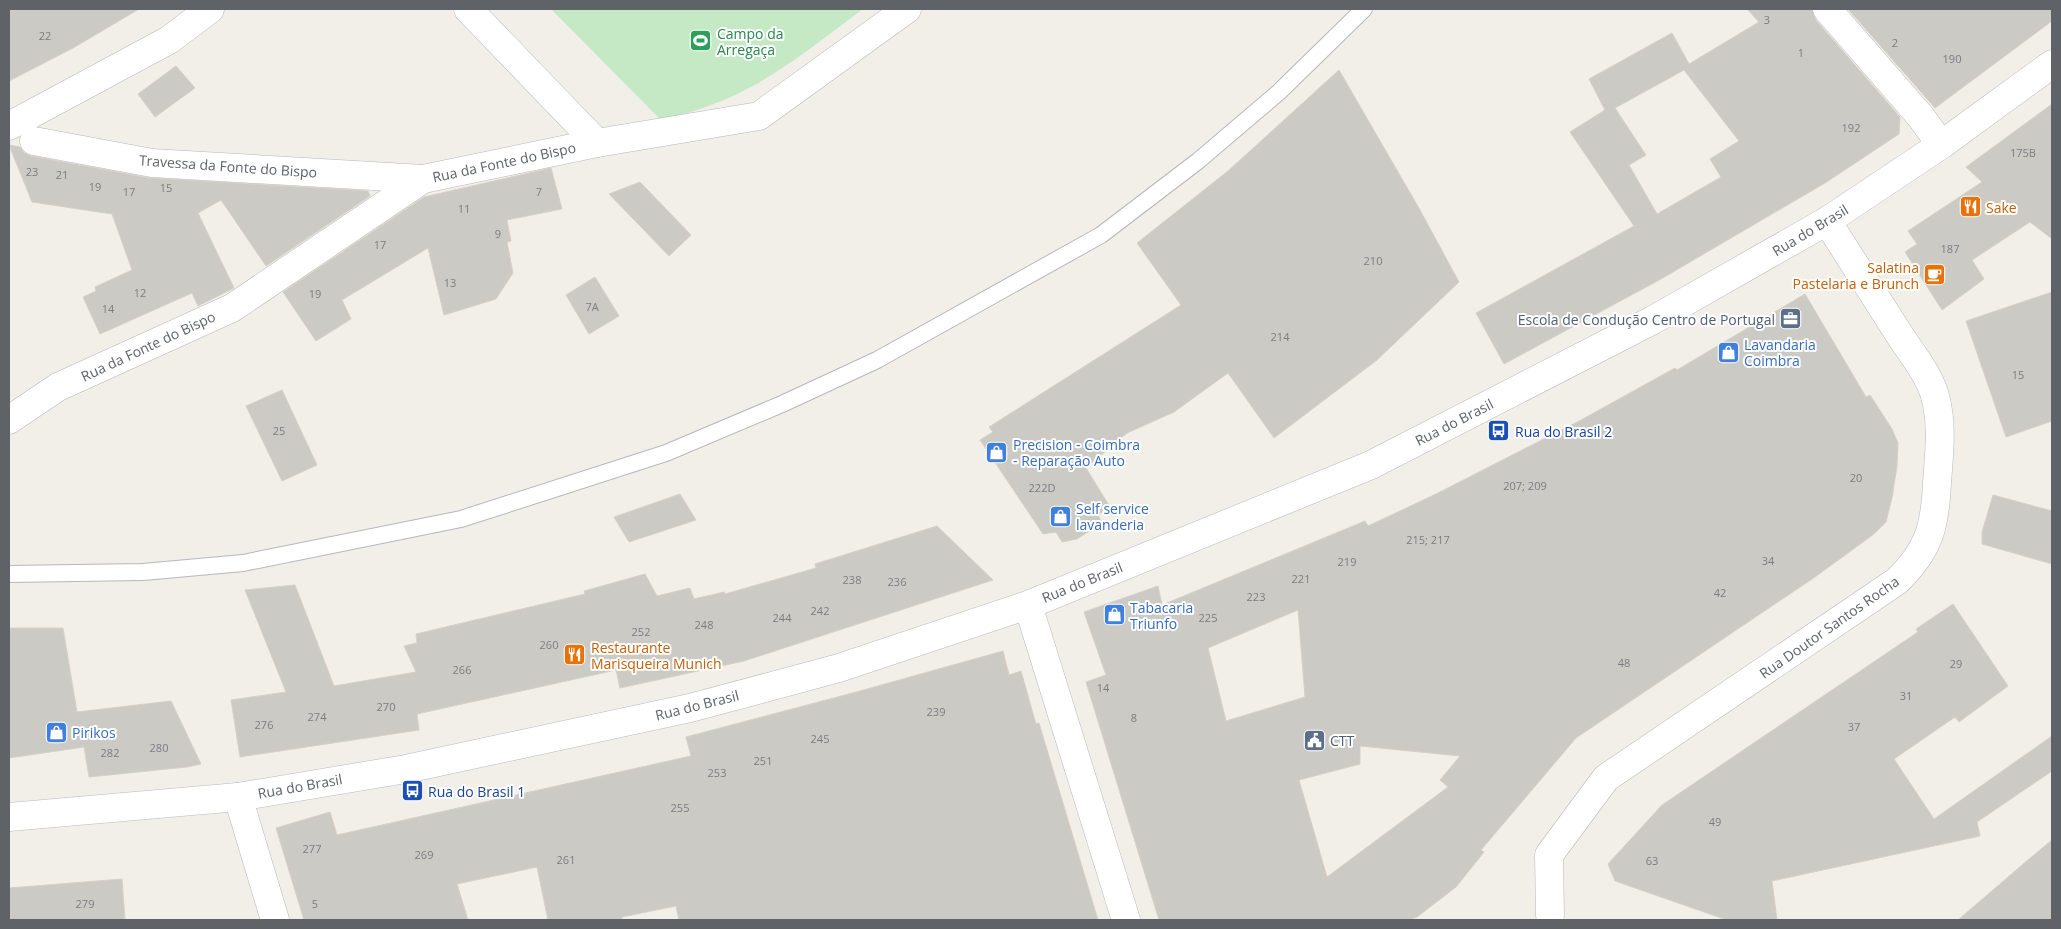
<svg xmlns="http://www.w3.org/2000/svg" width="2061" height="929" font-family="'Open Sans',sans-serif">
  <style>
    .green { fill: #c5e8c5 }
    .building { fill: #cccac5; stroke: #d6d1c6; fill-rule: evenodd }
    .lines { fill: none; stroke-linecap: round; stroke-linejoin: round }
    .lane-casing { stroke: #b5b8bc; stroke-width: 18 }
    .street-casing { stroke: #b5b8bc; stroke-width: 29 }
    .secondary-casing { stroke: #b6babf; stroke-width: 29 }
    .lane { stroke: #fff; stroke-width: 16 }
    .street { stroke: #fff; stroke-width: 28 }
    .secondary { stroke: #fff; stroke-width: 28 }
    .labels { text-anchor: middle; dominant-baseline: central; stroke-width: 4; stroke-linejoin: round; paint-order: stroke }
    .number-label { font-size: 11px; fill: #7a7d7f }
    .leisure-label { font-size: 14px; fill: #27864d; stroke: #fff; text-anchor: start }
    .street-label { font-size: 14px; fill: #5f6368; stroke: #fff }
    .food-label { font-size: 14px; fill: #c56008; stroke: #fff; text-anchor: start }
    .service-label { font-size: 14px; fill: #4e5e75; stroke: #fff; text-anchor: end }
    .shop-label { font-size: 14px; fill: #366cbe; stroke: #fff; text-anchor: start }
    .transit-label { font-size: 14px; fill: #164399; stroke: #fff; text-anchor: start }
  </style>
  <rect width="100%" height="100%" fill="#f1efe8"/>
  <path class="green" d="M551 9H863C825 37 788 68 745 90 719 104 690 112 662 121Z"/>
  <g class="building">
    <polygon points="9,9 139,9 73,48 9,81"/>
    <path d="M1747 9H1812L1815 19 1900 117 1899 134 1825 183 1661 279 1504 364 1476 313 1634 226 1570 132 1605 110 1589 79 1672 33 1689 64 1759 22ZM1684 70 1739 141 1710 159 1721 177 1657 214 1629 165 1646 155 1615 108Z"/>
    <polygon points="1848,9 2052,9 2052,21 1935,108"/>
    <polygon points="176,66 195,88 155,117 138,94"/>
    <polygon points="1339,70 1420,210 1459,282 1377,360 1274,438 1228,373 1174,412 1127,433 1086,468 1110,507 1098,515 1102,523 1077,539 1062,542 1056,532 1043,534 980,440 993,432 989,427 1181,305 1137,243 1228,171"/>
    <polygon points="2052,104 2052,239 2030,222 1972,260 1984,279 1942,310 1905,252 1917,244 1908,231 1982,182 1966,167"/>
    <polygon points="9,145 20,147 24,153 31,156 149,178 368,191 370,196 266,266 221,200 198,213 234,288 198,306 192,293 100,334 83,297 96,291 95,287 132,270 112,214 32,202"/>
    <polygon points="551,168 562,209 507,220 511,241 507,242 513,273 496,299 444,315 428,248 342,300 351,319 316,341 283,292 424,197"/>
    <polygon points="640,182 691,235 669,256 609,194"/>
    <polygon points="595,277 619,316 589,334 566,295"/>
    <polygon points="2052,292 2052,421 2006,437 1966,321"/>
    <path d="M1805 294 1866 397 1870 395 1892 429 1898 443 1897 466 1892 498 1886 522 1874 534 1815 577 1576 738 1481 850 1484 852 1456 887 1417 917 1409 920H1159L1086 682 1106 675 1084 612 1158 586 1162 605 1365 521 1368 526 1436 494 1581 420 1675 368 1677 370ZM1298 610 1305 697 1226 721 1208 648ZM1360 746 1460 756 1440 780 1448 787 1327 877 1299 780 1360 764Z"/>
    <polygon points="282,390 317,465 282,481 246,406"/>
    <polygon points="680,494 696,520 629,542 614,517"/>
    <polygon points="1993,495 2052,511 2052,564 1982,544 1982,532"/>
    <polygon points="937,526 993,580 744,661 620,688 616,670 417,714 419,730 240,757 231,700 286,692 245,590 295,585 334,686 416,672 404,646 417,643 416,634 585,594 584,591 645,574 657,596 690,588 694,599 724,592 725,594 816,568 815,564"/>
    <polygon points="1953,604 2008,686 1959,722 1955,717 1894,759 1934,819 2052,736 2052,771 1977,822 1980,836 1772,881 1777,920 1727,920 1615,881 1608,864 1662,805 1918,632 1916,629"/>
    <polygon points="9,628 63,628 77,712 171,701 201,764 187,767 89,777 84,747 9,758"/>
    <polygon points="1003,651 1009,675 1021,671 1036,724 1039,723 1098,920 679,920 676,906 622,917 622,920 548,920 537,867 457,884 468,920 304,920 276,828 330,812 337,835 691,756 686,737 860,691"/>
    <polygon points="2052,840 2052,920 1958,920 2029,859"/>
    <polygon points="122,879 125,920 9,920 9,888"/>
  </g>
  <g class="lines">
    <defs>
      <polyline id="lane" points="9,574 143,572 243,563 461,519 666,453 782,404 877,360 1101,235 1198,161 1279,92 1364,9"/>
      <g id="street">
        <polyline points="468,9 597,143"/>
        <polyline points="1827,9 1921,117 1941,145"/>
        <polyline points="9,126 169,40 210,9"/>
        <polyline points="34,141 152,163 423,179"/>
        <polyline points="9,420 58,387 232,308 423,179 597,143 759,116 907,9"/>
        <polyline points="1028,605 1126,920"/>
        <polyline points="238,797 275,920"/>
        <path d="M1550 915 1549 855 1606 778 1897 581C1929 550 1935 527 1937 483 1939 454 1943 425 1935 396 1929 374 1911 353 1899 334 1875 296 1851 259 1827 221"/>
      </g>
      <polyline id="secondary" points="9,817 238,797 406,769 690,708 839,668 1028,605 1371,465 1653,320 1827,221 1941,145 2052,64"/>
    </defs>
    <use href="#lane" class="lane-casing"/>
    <use href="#street" class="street-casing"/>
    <use href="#secondary" class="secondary-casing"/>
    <use href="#lane" class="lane"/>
    <use href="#street" class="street"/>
    <use href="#secondary" class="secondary"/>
  </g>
  <defs>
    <symbol id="stadium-square" viewBox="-11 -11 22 22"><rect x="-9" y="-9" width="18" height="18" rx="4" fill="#2e9e5b" stroke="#fff"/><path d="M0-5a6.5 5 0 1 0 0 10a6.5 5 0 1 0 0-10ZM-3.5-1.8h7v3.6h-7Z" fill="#fff"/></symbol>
    <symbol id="restaurant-square" viewBox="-11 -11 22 22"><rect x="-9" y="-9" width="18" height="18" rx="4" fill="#e8710a" stroke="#fff"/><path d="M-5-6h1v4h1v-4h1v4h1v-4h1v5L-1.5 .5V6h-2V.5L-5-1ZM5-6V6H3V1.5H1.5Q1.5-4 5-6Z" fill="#fff"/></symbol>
    <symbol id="cafe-square" viewBox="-11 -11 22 22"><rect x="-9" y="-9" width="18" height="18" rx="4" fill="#e8710a" stroke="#fff"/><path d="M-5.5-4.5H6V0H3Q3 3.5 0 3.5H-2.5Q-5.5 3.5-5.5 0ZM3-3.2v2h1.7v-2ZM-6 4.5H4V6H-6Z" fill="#fff"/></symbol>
    <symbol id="office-square" viewBox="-11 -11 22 22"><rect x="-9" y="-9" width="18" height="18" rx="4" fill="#5c6f8a" stroke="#fff"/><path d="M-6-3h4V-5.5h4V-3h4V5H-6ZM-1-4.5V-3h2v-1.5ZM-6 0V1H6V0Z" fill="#fff"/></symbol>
    <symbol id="shop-square" viewBox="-11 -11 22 22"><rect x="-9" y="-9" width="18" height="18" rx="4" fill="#3f7fe0" stroke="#fff"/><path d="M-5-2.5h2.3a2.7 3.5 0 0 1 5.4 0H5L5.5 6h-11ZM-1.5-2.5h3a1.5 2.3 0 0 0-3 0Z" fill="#fff"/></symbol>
    <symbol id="bus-square" viewBox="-11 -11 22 22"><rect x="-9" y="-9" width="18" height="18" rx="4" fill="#1a4fb4" stroke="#fff"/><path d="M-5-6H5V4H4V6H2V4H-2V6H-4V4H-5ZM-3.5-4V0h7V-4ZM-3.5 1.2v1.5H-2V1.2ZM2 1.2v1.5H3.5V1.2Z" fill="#fff"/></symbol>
    <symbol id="civic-square" viewBox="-11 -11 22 22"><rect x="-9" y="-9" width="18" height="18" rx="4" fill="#5c6f8a" stroke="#fff"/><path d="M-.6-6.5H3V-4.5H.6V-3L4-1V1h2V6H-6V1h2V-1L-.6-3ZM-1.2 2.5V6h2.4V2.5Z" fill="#fff"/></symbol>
  </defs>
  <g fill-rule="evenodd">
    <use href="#stadium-square" x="688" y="28" width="25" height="25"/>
    <use href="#restaurant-square" x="1958" y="194" width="25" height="25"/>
    <use href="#cafe-square" x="1922" y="262" width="25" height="25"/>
    <use href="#office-square" x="1778" y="306" width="25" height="25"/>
    <use href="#shop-square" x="1716" y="340" width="25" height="25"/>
    <use href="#bus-square" x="1486" y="418" width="25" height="25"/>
    <use href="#shop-square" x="984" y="440" width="25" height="25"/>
    <use href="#shop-square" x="1048" y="504" width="25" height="25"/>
    <use href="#shop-square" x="1102" y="602" width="25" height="25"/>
    <use href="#restaurant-square" x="562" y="642" width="25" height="25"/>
    <use href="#shop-square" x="44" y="720" width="25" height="25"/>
    <use href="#civic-square" x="1302" y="728" width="25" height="25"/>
    <use href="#bus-square" x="400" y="778" width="25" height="25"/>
  </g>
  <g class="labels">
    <g class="number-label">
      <text x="1767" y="19">3</text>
      <text x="45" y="35">22</text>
      <text x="1895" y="42">2</text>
      <text x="1801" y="52">1</text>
      <text x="1952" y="58">190</text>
      <text x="1851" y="127">192</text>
      <text x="2023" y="152">175B</text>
      <text x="32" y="171">23</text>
      <text x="62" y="174">21</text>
      <text x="95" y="186">19</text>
      <text x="166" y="187">15</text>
      <text x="129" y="191">17</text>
      <text x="539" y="191">7</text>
      <text x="464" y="208">11</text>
      <text x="498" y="233">9</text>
      <text x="380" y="244">17</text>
      <text x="1950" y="248">187</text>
      <text x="1373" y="260">210</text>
      <text x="450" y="282">13</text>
      <text x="140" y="292">12</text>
      <text x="315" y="293">19</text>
      <text x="592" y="306">7A</text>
      <text x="108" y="308">14</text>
      <text x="1280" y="336">214</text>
      <text x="2018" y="374">15</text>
      <text x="279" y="430">25</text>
      <text x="1856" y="477">20</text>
      <text x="1525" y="485">207; 209</text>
      <text x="1042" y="487">222D</text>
      <text x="1428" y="539">215; 217</text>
      <text x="1768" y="560">34</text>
      <text x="1347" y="561">219</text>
      <text x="1301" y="578">221</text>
      <text x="852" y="579">238</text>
      <text x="897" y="581">236</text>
      <text x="1720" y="592">42</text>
      <text x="1256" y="596">223</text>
      <text x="820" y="610">242</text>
      <text x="782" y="617">244</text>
      <text x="1208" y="617">225</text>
      <text x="704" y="624">248</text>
      <text x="641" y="631">252</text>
      <text x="549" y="644">260</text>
      <text x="1624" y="662">48</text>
      <text x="1956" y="663">29</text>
      <text x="462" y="669">266</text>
      <text x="1103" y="687">14</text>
      <text x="1906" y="695">31</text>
      <text x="386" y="706">270</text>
      <text x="936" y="711">239</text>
      <text x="317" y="716">274</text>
      <text x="1134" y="717">8</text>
      <text x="264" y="724">276</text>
      <text x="1854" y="726">37</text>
      <text x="820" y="738">245</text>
      <text x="159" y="747">280</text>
      <text x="110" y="752">282</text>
      <text x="763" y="760">251</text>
      <text x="717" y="772">253</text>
      <text x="680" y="807">255</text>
      <text x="1715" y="821">49</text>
      <text x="312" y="848">277</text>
      <text x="424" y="854">269</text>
      <text x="566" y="859">261</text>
      <text x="1652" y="860">63</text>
      <text x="85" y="903">279</text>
      <text x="315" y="903">5</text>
    </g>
    <g class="leisure-label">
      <text x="717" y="33">Campo da<tspan x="717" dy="16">Arregaça</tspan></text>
    </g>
    <g class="street-label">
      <text transform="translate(504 162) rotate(-12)">Rua da Fonte do Bispo</text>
      <text transform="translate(228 166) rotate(4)">Travessa da Fonte do Bispo</text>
      <text transform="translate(1810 230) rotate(-31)">Rua do Brasil</text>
      <text transform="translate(148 346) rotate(-25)">Rua da Fonte do Bispo</text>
      <text transform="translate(1454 422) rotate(-27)">Rua do Brasil</text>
      <text transform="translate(1082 582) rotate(-22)">Rua do Brasil</text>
      <text transform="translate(1829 627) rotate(-35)">Rua Doutor Santos Rocha</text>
      <text transform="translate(697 705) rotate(-14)">Rua do Brasil</text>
      <text transform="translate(300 786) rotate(-10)">Rua do Brasil</text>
    </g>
    <g class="food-label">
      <text x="1986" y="207">Sake</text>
      <text x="1919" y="267" text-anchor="end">Salatina<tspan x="1919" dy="16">Pastelaria e Brunch</tspan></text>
      <text x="591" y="647">Restaurante<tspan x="591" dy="16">Marisqueira Munich</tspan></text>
    </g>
    <g class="service-label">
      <text x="1775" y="319">Escola de Condução Centro de Portugal</text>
      <text x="1330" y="740" text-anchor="start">CTT</text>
    </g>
    <g class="shop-label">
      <text x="1744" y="344">Lavandaria<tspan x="1744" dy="16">Coimbra</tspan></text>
      <text x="1013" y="444">Precision - Coimbra<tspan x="1013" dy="16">- Reparação Auto</tspan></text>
      <text x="1076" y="508">Self service<tspan x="1076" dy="16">lavanderia</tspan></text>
      <text x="1130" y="607">Tabacaria<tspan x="1130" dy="16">Triunfo</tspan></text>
      <text x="72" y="732">Pirikos</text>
    </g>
    <g class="transit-label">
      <text x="1515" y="431">Rua do Brasil 2</text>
      <text x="428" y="791">Rua do Brasil 1</text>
    </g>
  </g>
  <rect width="2061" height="929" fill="none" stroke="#5f6368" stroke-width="20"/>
</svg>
